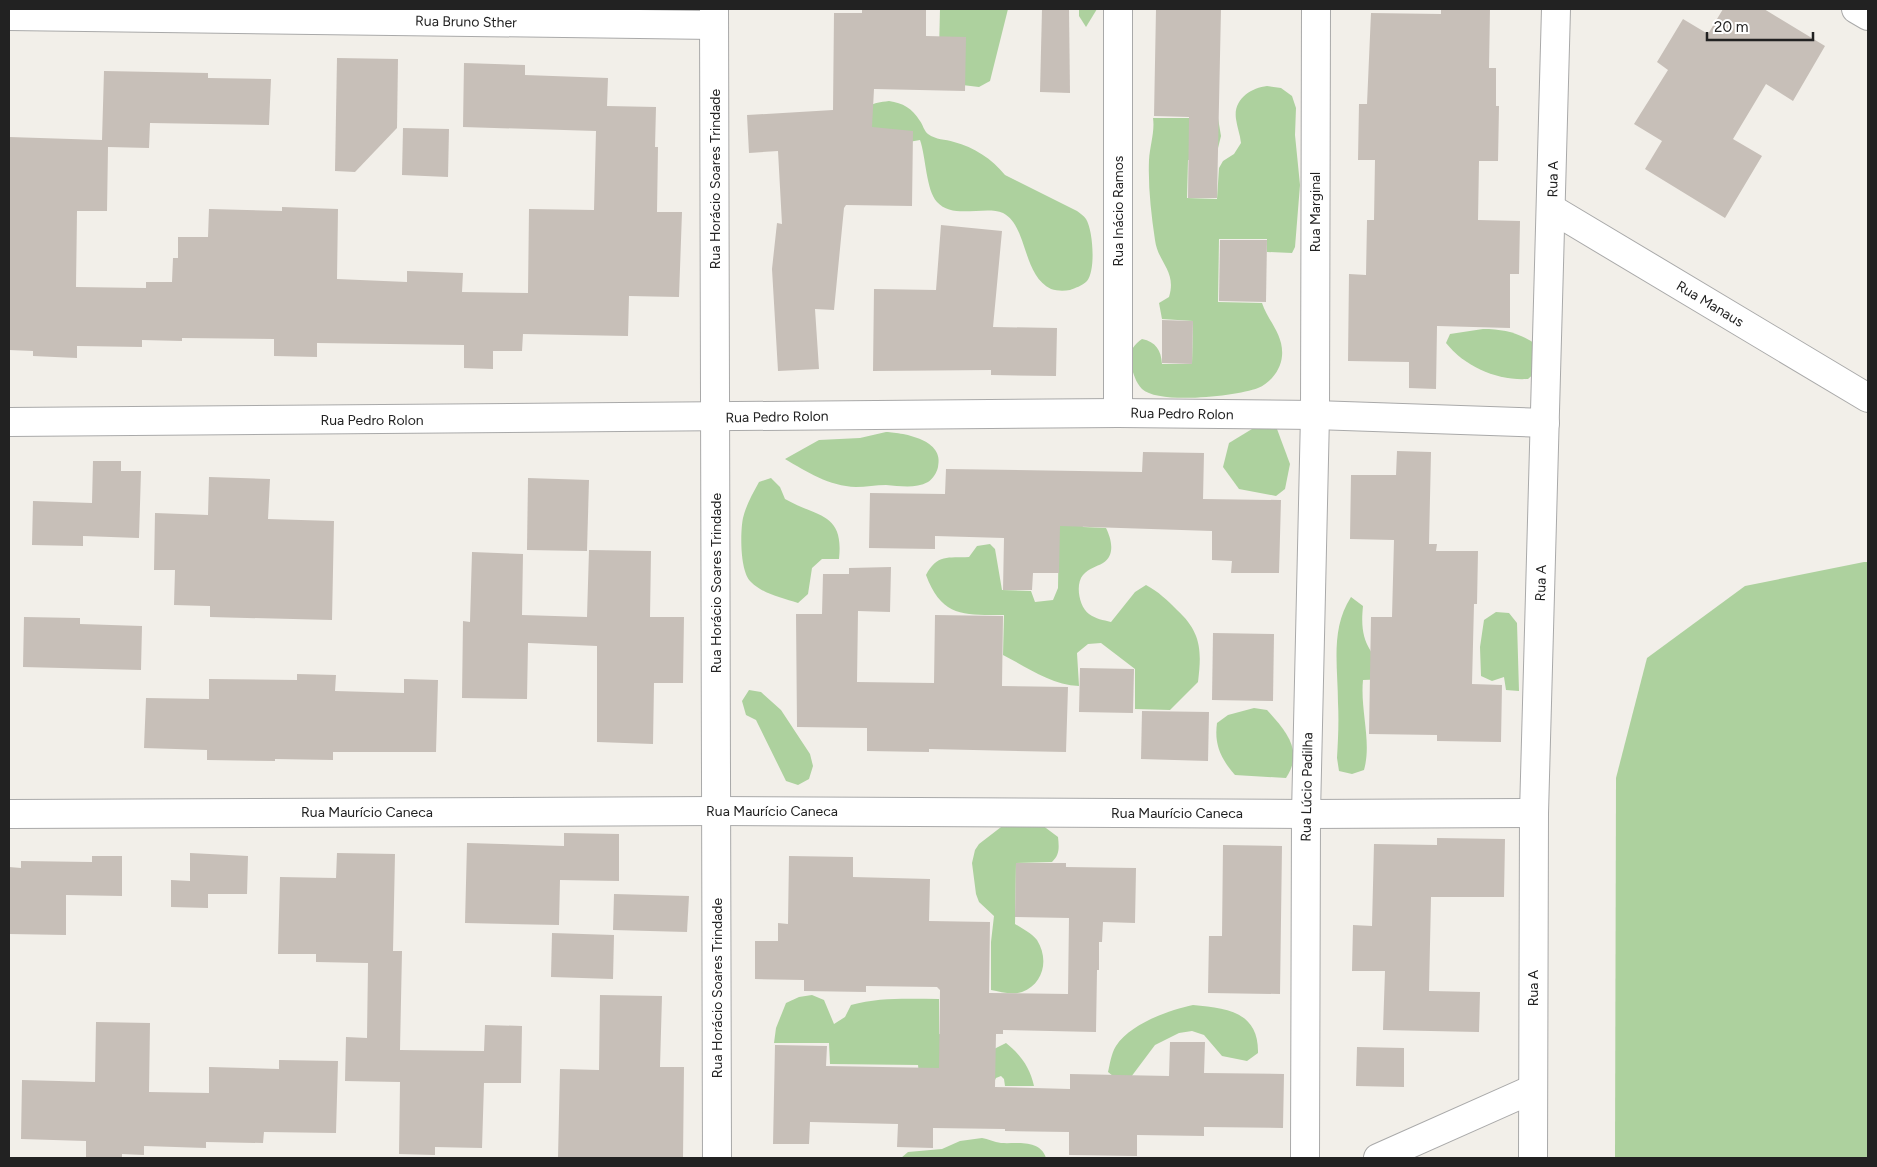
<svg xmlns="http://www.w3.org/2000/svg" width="1877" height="1167" font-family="Figtree,sans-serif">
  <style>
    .forest { fill: #add19e }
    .building { fill: #c7bfb8 }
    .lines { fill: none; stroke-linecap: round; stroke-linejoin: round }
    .street-casing { stroke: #a9a9a9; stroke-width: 30 }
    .street { stroke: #fff; stroke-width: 28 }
    .labels { text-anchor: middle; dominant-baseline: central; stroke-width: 4.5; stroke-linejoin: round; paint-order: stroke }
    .street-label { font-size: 14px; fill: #222; stroke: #fff }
  </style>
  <rect width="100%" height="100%" fill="#f2efe9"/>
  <g class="forest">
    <polygon points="940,9 1008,9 990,81 979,87 954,84 939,51"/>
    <polygon points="1079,9 1097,9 1086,27 1079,16"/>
    <path d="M1267 86 1281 88 1292 96 1296 108 1295 135 1300 185 1295 247 1292 253 1267 252V239H1219L1218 302 1262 303C1268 321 1284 335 1282 356 1281 369 1271 383 1258 388 1237 396 1159 405 1142 389 1136 383 1133 373 1131 365 1128 354 1132 346 1142 339 1156 342 1161 350 1162 364H1192L1193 321 1162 319 1159 303 1169 297C1177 271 1158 263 1155 240 1151 213 1148 187 1149 160 1150 146 1155 131 1153 118H1218L1221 136 1215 160H1188L1187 198 1217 199 1219 168 1223 161 1234 154 1241 143C1240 134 1237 127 1236 119 1233 99 1251 88 1267 86Z"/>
    <path d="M889 101C903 103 912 108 920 121 923 125 924 131 928 134 936 140 945 139 954 142 974 147 992 159 1005 175L1077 211C1080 213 1084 216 1086 219 1093 230 1096 270 1087 281 1082 286 1075 288 1070 290 1064 291 1057 291 1051 289 1022 275 1028 226 1003 213 985 205 953 220 937 202 926 190 926 157 920 140L903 143 859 122C866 105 871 103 889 101Z"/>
    <path d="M1483 329C1504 329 1520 333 1537 345L1538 370 1528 379C1498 381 1465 367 1446 343L1450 334Z"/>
    <polygon points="1252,429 1277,429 1290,464 1285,489 1276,496 1239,489 1223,467 1229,443"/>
    <path d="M886 432C905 433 945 440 938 467 937 472 933 479 928 482 915 489 900 486 886 485 876 485 866 487 856 487 829 486 807 472 785 459L819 440 860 438Z"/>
    <path d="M771 478 780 487 785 499C818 518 844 512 839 559H822L812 568 808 594 798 603C782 598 763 594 751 582 740 572 740 533 743 518 746 505 753 493 759 482Z"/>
    <path d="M1080 518 1083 527 1106 528C1111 538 1116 555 1103 563 1096 567 1089 568 1083 575 1075 584 1079 607 1089 614 1096 619 1103 620 1111 622L1135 592 1146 585C1159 592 1167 600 1177 610 1201 632 1202 650 1198 682L1170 710 1135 709V669L1101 643 1088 644 1077 653 1079 686C1051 685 1027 667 1003 655L1004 615C965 615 942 618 926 575 937 554 948 558 969 557L977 546 990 544 995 549 1002 590 1031 591 1035 602 1053 600 1058 588 1059 520Z"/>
    <polygon points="1864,562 1868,562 1868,1158 1615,1158 1616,778 1647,658 1745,586"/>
    <path d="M1351 597 1363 606C1359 645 1371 648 1388 679L1363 680C1360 710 1372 742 1364 770L1352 774 1339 771 1337 758C1338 740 1339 722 1338 703 1338 667 1330 629 1351 597Z"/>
    <polygon points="1496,612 1509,613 1517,623 1519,691 1506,690 1504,677 1492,681 1481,676 1480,647 1484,620"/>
    <polygon points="749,690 761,692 781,710 810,754 813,766 809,779 798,785 786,781 756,720 746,715 742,701"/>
    <path d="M1254 708 1267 710C1286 731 1304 751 1286 778L1235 775C1221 759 1214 745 1217 723L1228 715Z"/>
    <path d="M1005 824 1042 825 1058 837C1059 847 1060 855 1052 862L1016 863 1015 924C1023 929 1031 933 1037 940 1049 959 1044 984 1022 992 1012 995 1001 992 991 990V942L994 916 979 902 976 894 972 863 975 850 979 844Z"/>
    <path d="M812 995 824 1000 834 1024 845 1017 851 1005C880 997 909 999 939 999V1034L969 1039 994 1049 1006 1043C1021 1055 1030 1068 1034 1086H1005L1004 1079 1001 1076 996 1078 994 1082 919 1074 918 1065 830 1064 829 1043H774L776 1028 786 1003 799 997Z"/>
    <path d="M1193 1005C1227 1008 1259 1012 1258 1053L1247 1061 1222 1056 1204 1035 1192 1031 1179 1033 1155 1045 1131 1077 1118 1080 1108 1072C1110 1064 1111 1054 1116 1046 1130 1024 1169 1010 1193 1005Z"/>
    <path d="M982 1138C988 1139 994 1142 1001 1143 1017 1144 1040 1139 1046 1158H901L908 1152 942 1149 960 1141Z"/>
  </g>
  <g class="building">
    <polygon points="862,9 926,9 926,36 966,37 965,91 874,89 872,127 913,131 912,206 846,205 844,208 834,310 815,309 819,369 778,371 772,269 777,223 782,224 778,151 749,153 747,115 833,110 834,13 862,13"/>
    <polygon points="1042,9 1069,9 1070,93 1040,92"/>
    <polygon points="1156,9 1221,9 1217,198 1188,198 1189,117 1154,116"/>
    <polygon points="1441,9 1490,9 1489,68 1496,68 1496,106 1499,106 1498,161 1479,161 1478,220 1520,221 1519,274 1510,274 1510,328 1437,326 1436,389 1409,388 1409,362 1348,361 1349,274 1366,275 1367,220 1374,220 1375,160 1358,160 1359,104 1367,104 1371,13 1441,14"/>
    <polygon points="1723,9 1764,9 1825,46 1793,101 1766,84 1733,139 1762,156 1725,218 1645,169 1662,141 1634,124 1668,70 1657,62 1683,19 1708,34"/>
    <polygon points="337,58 398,59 397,128 355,172 335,171"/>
    <polygon points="464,63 525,65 525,75 608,78 607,106 656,107 655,147 658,147 657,212 682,212 679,297 629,296 628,336 523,334 522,351 493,351 493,369 464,368 464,345 317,343 317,357 274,356 274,339 182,338 182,341 142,340 142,347 77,346 77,358 33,356 33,351 9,350 9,137 102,140 104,71 208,73 208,78 271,79 269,125 150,123 149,148 108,147 107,211 77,211 76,287 146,288 146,282 172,282 173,258 178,258 178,237 208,237 209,209 282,211 282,207 338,209 337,279 407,282 407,271 463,273 462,292 528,293 529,209 594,210 596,131 463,127"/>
    <polygon points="403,128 449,129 448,177 402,175"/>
    <polygon points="941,225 1002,231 993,327 1057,328 1056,376 991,375 991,370 873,371 874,289 936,290"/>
    <polygon points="1220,240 1267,240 1266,302 1219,301"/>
    <polygon points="1162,320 1193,321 1192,364 1162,363"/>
    <polygon points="1397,451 1431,452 1429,544 1437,544 1436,551 1478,551 1477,604 1474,604 1472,684 1502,685 1501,742 1437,741 1437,735 1369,734 1371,617 1392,617 1394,540 1350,539 1351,475 1396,475"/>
    <polygon points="1143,452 1204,453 1203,499 1281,500 1279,573 1231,573 1232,561 1212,560 1212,531 1060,526 1059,573 1033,573 1032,590 1003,590 1004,538 935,536 935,549 869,548 870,493 945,494 946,469 1142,472"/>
    <polygon points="93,461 121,461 121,471 141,471 139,538 83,536 83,546 32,545 33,501 92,503"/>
    <polygon points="209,477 270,479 268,519 334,521 332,620 210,617 210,606 174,605 175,570 154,570 155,513 208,515"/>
    <polygon points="528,478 589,480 587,551 527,550"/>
    <polygon points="589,550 651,551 650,617 684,617 683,683 654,683 653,744 597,742 597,646 528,643 527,699 462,698 463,621 470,622 472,552 523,554 522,615 587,617"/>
    <polygon points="891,567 890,612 858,611 857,682 934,683 935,615 1003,616 1002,686 1068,687 1066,752 929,749 929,752 867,751 867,728 797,727 796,614 822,614 823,574 849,574 849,568"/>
    <polygon points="24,617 80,618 80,624 142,626 141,670 23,667"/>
    <polygon points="1213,633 1274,634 1273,701 1212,700"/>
    <polygon points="1080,668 1134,669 1133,713 1079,712"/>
    <polygon points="297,674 336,675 335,691 404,693 404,679 438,680 436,752 333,752 333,760 275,759 275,761 207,760 207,750 144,748 146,698 209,699 209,679 297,680"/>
    <polygon points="1142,711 1209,712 1208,761 1141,759"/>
    <polygon points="564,833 619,834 619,881 560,880 559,925 465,923 467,843 564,846"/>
    <polygon points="1437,838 1505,839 1504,897 1431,897 1429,991 1480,992 1479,1032 1383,1030 1385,971 1352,971 1353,925 1372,926 1374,844 1437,845"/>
    <polygon points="1223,845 1282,846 1280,994 1208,993 1209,936 1222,936"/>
    <polygon points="190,853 248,856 247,894 208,894 208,908 171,907 171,880 190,881"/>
    <polygon points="337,853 395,854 393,951 402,951 400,1050 484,1051 485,1025 522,1026 521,1083 484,1083 482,1148 435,1147 435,1155 399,1154 400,1082 345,1081 346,1037 367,1038 368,963 316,962 316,954 278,954 280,877 336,878"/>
    <polygon points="92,856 122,856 122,896 66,895 66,935 9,934 9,867 21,868 21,861 92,862"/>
    <polygon points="789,856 853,857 853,877 930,879 929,921 990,922 989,993 1068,994 1069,918 1015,917 1016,863 1066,863 1066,867 1136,868 1135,923 1103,922 1102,942 1099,942 1099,970 1097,970 1096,1032 1003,1030 1003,1034 996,1034 995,1087 1070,1089 1070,1074 1169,1076 1170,1042 1205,1042 1204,1073 1284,1074 1283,1128 1204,1127 1204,1136 1137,1135 1137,1156 1069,1155 1069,1132 1005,1131 1005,1129 933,1128 933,1148 897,1147 898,1124 810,1122 809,1144 773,1144 775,1045 827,1046 826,1066 939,1068 940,990 937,987 866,986 866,992 804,991 804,980 755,979 755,941 778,941 778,923 788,924"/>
    <polygon points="614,894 689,896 687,932 613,930"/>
    <polygon points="552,933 614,935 613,979 551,977"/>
    <polygon points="600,995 662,996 660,1067 684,1067 683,1158 558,1158 560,1069 599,1070"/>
    <polygon points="96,1022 150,1023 149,1092 209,1093 209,1067 279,1069 279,1060 338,1061 336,1133 264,1132 263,1143 206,1142 206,1148 144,1146 144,1155 122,1154 122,1158 86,1158 86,1141 21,1139 22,1080 95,1082"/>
    <polygon points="1357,1047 1404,1048 1404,1087 1356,1086"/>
  </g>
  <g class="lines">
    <defs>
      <g id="street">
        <polyline points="714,9 717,1158"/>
        <polyline points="1118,9 1118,413"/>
        <polyline points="1856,9 1868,16"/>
        <polyline points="9,16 714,25"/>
        <polyline points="1552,209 1868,398"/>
        <polyline points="9,422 1118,413 1315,415 1545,423"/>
        <polyline points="9,814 717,811 1306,814 1534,813"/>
        <polyline points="1305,1158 1306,814 1315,415 1316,9"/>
        <polyline points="1378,1158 1533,1089"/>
        <polyline points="1533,1158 1534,813 1556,9"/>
      </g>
    </defs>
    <use href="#street" class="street-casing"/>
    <use href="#street" class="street"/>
  </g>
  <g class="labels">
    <g class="street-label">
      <text transform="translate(466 22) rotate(1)">Rua Bruno Sther</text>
      <text transform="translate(715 179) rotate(-90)">Rua Horácio Soares Trindade</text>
      <text transform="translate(1553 179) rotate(-89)">Rua A</text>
      <text transform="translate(1118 211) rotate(-90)">Rua Inácio Ramos</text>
      <text transform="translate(1315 212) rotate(-90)">Rua Marginal</text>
      <text transform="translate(1710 304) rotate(31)">Rua Manaus</text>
      <text transform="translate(1182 414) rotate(1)">Rua Pedro Rolon</text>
      <text transform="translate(777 417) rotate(-1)">Rua Pedro Rolon</text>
      <text x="372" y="420">Rua Pedro Rolon</text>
      <text transform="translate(716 583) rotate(-90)">Rua Horácio Soares Trindade</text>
      <text transform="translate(1541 583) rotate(-88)">Rua A</text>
      <text transform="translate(1307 787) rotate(-89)">Rua Lúcio Padilha</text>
      <text x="772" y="811">Rua Maurício Caneca</text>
      <text x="367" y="812">Rua Maurício Caneca</text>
      <text x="1177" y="813">Rua Maurício Caneca</text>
      <text transform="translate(717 988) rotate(-90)">Rua Horácio Soares Trindade</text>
      <text transform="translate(1533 988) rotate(-90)">Rua A</text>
    </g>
  </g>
  <rect width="1877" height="1167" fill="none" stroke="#222222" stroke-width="20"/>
  <path d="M1707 32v8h106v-8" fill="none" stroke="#222222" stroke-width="2.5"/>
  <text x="1714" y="32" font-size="15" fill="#222222" stroke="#ffffff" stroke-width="4" paint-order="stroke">20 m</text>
</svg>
